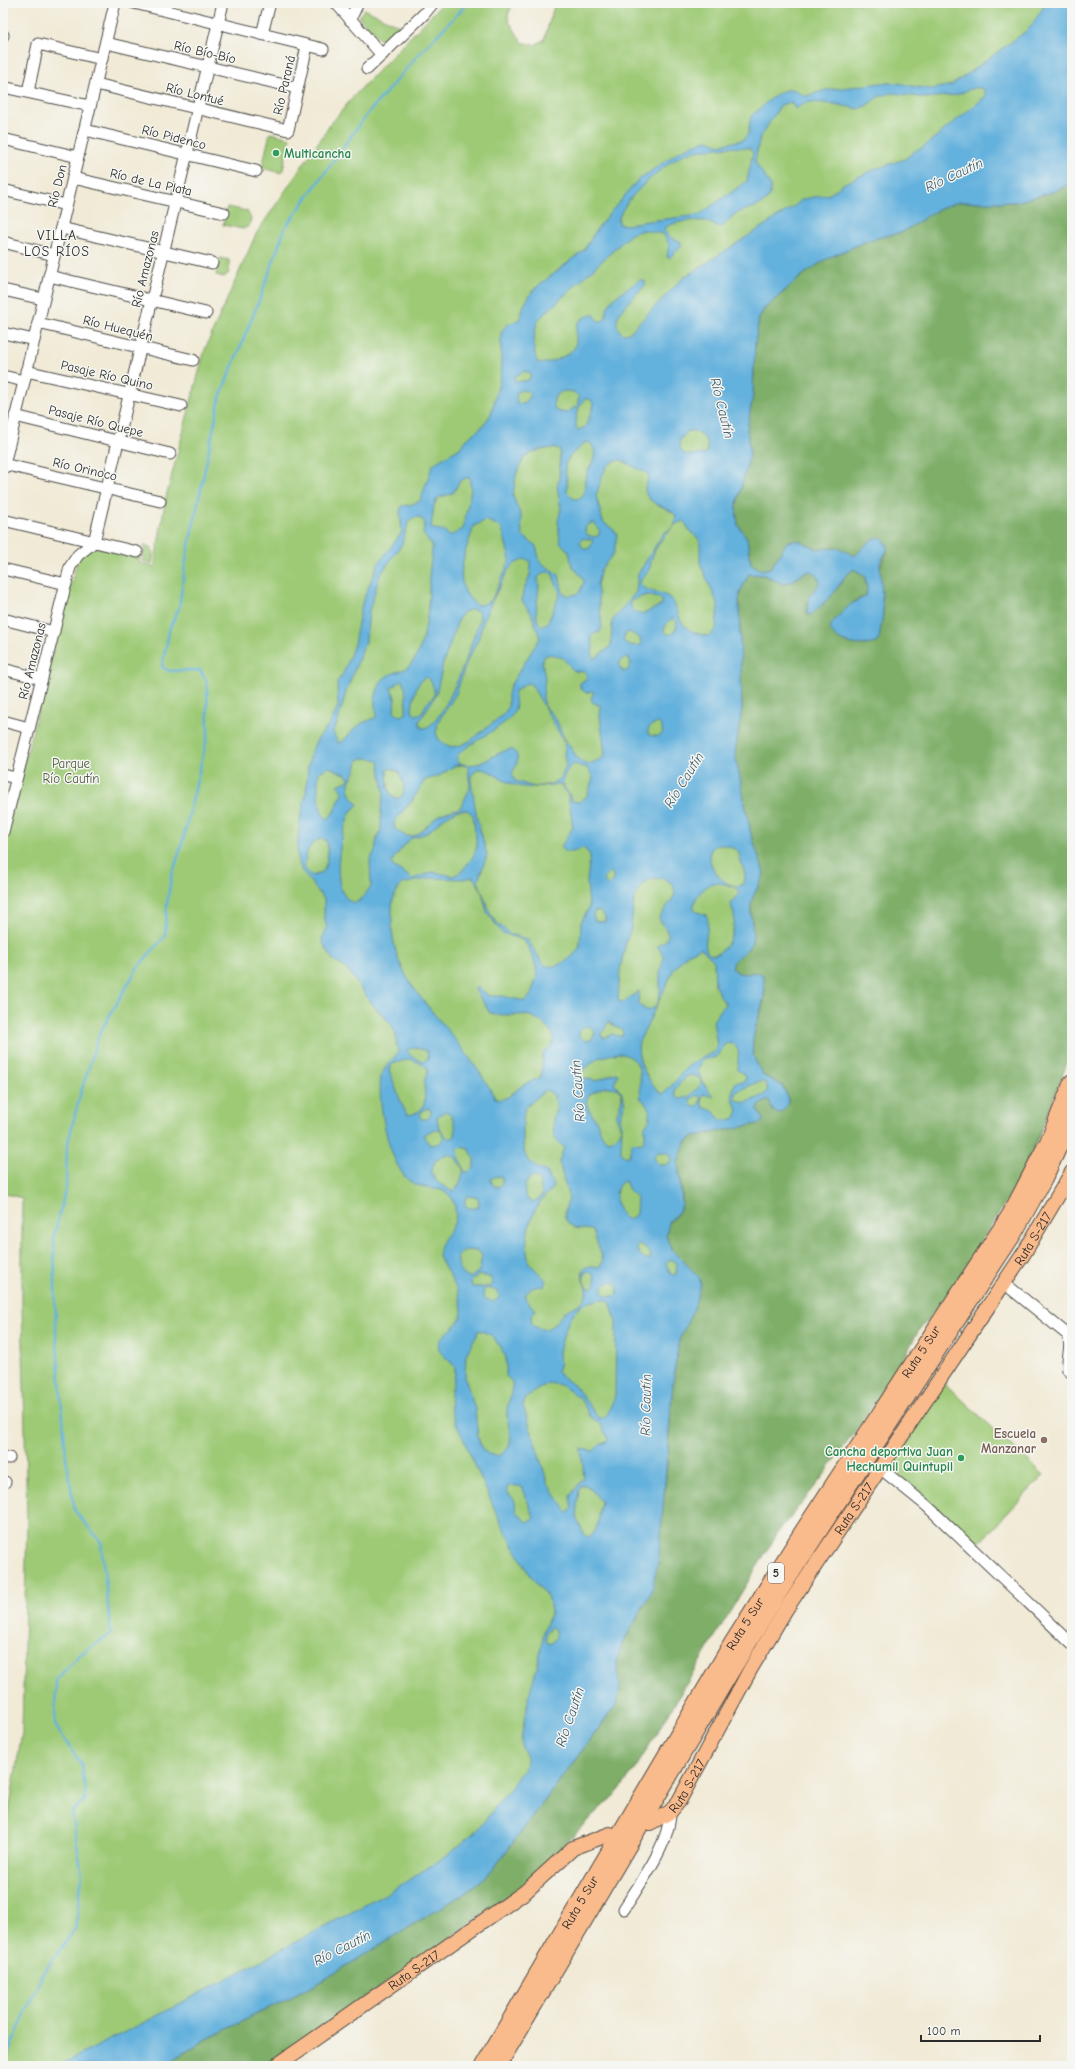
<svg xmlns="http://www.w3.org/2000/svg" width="1075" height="2069" font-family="'Comic Neue',sans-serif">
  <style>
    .green { fill: #9eca76; stroke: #647a50 }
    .forest { fill: #7eae67; stroke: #546c49 }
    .water { fill: #63b1dd; stroke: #476e84; fill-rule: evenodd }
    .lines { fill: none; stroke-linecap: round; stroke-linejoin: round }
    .stream { stroke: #63b1dd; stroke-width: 2.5 }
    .minor-casing { stroke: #494845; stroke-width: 13 }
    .major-casing { stroke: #494845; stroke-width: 16 }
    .highway-casing { stroke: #494845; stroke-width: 18 }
    .minor { stroke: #fff; stroke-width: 11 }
    .major { stroke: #fabb8c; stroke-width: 14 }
    .highway { stroke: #fabb8c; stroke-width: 16 }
    .leisure-dot { fill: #2e9e5b; stroke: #f6f6f2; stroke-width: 1.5 }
    .education-dot { fill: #8d6e63; stroke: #f6f6f2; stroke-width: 1.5 }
    .labels { text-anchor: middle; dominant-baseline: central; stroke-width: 3; stroke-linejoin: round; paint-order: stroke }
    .shield { fill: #f6f6f2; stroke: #686867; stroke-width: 1 }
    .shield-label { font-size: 12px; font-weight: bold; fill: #2b2b2b }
    .street-label { font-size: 13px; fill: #2b2b2b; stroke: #f6f6f2 }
    .leisure-label { font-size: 13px; font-weight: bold; fill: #27864d; stroke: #f6f6f2; text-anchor: start }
    .park-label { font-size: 13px; fill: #4e5b42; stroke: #f6f6f2 }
    .education-label { font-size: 13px; font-weight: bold; fill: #785e54; stroke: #f6f6f2; text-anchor: end }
    .water-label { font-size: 14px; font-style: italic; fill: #3f5a69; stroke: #f6f6f2 }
    .neighbourhood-label { font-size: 14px; letter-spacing: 1px; fill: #2b2b2b; stroke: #f6f6f2 }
  </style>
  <rect width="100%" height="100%" fill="#f6f6f2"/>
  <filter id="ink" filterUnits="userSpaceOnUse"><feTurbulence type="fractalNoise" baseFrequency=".025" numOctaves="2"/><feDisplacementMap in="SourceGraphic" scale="8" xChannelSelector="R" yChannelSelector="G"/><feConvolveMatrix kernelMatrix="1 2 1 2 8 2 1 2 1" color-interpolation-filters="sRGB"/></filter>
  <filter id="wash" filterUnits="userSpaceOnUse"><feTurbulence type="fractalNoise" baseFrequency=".012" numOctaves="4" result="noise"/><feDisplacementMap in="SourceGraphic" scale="16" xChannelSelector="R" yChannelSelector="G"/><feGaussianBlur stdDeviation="0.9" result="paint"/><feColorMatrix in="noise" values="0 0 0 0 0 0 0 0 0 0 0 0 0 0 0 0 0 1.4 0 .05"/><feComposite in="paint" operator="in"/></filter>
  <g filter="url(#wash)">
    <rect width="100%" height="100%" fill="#f1ead6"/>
    <g class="green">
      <polygon points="443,3 513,3 508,15 509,21 522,42 534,45 544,40 555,3 1072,3 1072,524 596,1806 243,2066 3,2066 3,1848 22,1732 27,1520 22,1303 22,1198 3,1193 3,848 55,642 82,544 128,553 140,558 139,563 150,565 154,568 166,497 205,349 256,234 330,125 353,97"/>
      <polygon points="364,9 400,26 382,42 359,17"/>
      <polygon points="270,133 290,138 282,173 262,168"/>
      <polygon points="227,207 247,211 251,219 249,226 243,229 223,225"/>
      <polygon points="220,258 229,260 229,273 224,277 216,275"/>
      <polygon points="145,545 150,547 154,553 152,563 142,561"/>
      <polygon points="944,1383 1044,1475 978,1544 889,1468"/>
    </g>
    <path class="forest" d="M1072 183V1050L1043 1126 1018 1183 951 1289 915 1336 901 1366 822 1478 778 1532 634 1771 618 1792 593 1815 536 1874 512 1894 418 1961 264 2066H163L207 2039 317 1984 460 1896 491 1872 612 1711 617 1704V1660L622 1644 643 1608 665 1490 673 1382 679 1340 701 1284C696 1268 676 1260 669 1244 659 1221 678 1220 681 1207 688 1181 663 1159 694 1136L762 1123 761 1115 757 1110 760 1104 769 1100 773 1111 780 1113 789 1099 782 1085 764 1076C760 1069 755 1062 753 1054 749 1027 773 1000 762 974 753 969 744 980 732 968 733 956 746 954 751 944 756 933 749 916 751 904 753 892 762 884 764 873L751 834 735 753 742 709 739 603 740 592 749 574 764 575 784 584C797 582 811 558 820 582 816 592 800 603 809 615L834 593 845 576 854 569 865 576 867 589 866 596 855 601 832 624V632L844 642 856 644 867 645 879 639 883 613 880 568 886 554 887 545 884 541 854 556 837 548 817 549 791 540 787 542 771 568 761 570 751 564 747 538 738 525 736 507 750 454 747 430 753 395 755 343 759 318 764 309 804 274 828 258 869 240 903 232 932 213 946 206 959 202H1015L1053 192Z"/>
    <path class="water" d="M1046 3H1072V183L1053 192 1015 202H959L946 206 932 213 903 232 869 240 828 258 804 274 764 309 759 318 755 343 753 395 747 430 750 454 736 507 738 525 747 538 751 564 761 570 771 568 787 542 797 540 817 549 840 548 854 556C863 551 879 522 888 548L880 563 883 613 879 639 876 643C862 647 833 645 830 627L835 619 851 604 866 596 867 589 865 576 854 569 845 576 834 593 811 615 807 613 809 597 820 582C811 558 797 582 784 584L764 575 749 574 740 592 739 603 742 709 735 753 751 834 764 873C762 884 753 892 751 904 749 916 756 932 751 944 746 954 733 956 732 968 743 980 753 969 762 974 772 999 749 1027 753 1054 755 1061 760 1070 764 1076L781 1085 789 1099 787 1106 780 1113 773 1111 769 1100 760 1104 757 1110 763 1118 762 1123 694 1136 686 1142 678 1161 682 1205 679 1211 669 1222 666 1236 671 1249 699 1277 701 1284 694 1308 679 1340 673 1382 659 1558 652 1591 622 1644 617 1660V1671L620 1688 617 1704 491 1872 460 1896 317 1984 207 2039 163 2066H57L153 2018 393 1890 452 1852 479 1828 511 1787 527 1763V1756L522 1748 521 1740 528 1698 539 1660 544 1630 551 1612 549 1599 528 1572 501 1523 452 1414C447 1394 455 1386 455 1368 451 1360 441 1356 439 1349 435 1332 463 1330 462 1310 461 1300 456 1287 451 1278 448 1271 440 1263 439 1254 438 1233 464 1230 453 1201 447 1184 424 1191 411 1182 389 1168 377 1102 381 1077 384 1065 393 1062 398 1052L395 1032 391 1024 372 1004 347 969 333 960 323 943 322 939 327 928 324 917V899L301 870 297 853 298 839 301 815 306 794 308 766 312 749 317 740 331 722 338 707 337 682 344 672 354 644 362 603 378 564 402 532 400 511 402 506 410 505 420 501 433 464 460 448 467 439 483 426 491 414 501 375V333C505 323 511 324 520 319L524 305 533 290 584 250 599 226 638 180 680 151 703 141 709 140 719 145 743 140 748 134 751 116C761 109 780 85 795 90 799 92 801 95 806 96L826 90 881 83H898L916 87 932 89 952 85 1029 29ZM973 88H981L985 90V97L922 148 916 150 905 159 875 169 843 184 830 194 803 199 793 207 683 278 629 333 623 334C603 318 638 295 646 284L644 280H640C627 289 605 299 606 317L602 321H598L594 314C566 322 581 334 574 348 571 355 545 366 538 363 532 352 533 330 539 319L631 234 643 230 663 234 669 244 667 257 669 258 682 246 680 241C673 240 666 236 664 229 671 221 694 220 704 221 710 222 716 227 722 227 727 224 730 217 735 214 748 207 772 208 771 186L755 162 760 137 781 105 791 102 795 109 805 103 811 102 835 104 858 109 866 106 878 97 892 93 926 98 956 95ZM727 147 749 148 753 152 747 181 699 215 640 222 628 225 619 224C614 205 670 159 687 153 700 149 714 149 727 147ZM525 371 531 374 529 380 516 382 514 377ZM521 390 527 391 530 394 525 404 517 403 516 393ZM563 391 574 392 579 397 577 406 566 413 556 411 553 404 555 396ZM585 399H590L594 405 585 427 578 430 576 427C576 417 578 405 585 399ZM688 431C700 429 712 442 706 454L688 455 681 451 679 441ZM589 442C602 455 588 466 585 480 584 484 585 491 583 496 581 499 577 499 574 499L567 492C570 472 556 466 577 450 581 447 583 442 589 442ZM554 448 560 449 559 479 557 487 561 509 558 521 560 542 569 552 572 566 582 577 584 582 579 593 570 596 563 593 559 575 540 562 536 546 522 535 521 516 513 496 516 475 524 458 530 454 539 450ZM621 460 647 473 649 477C648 481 645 485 645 489 646 506 668 505 676 516L674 526 663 534 638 574 636 592 612 621 611 646 594 659 592 657 593 645 591 637 593 634 600 632 602 627 597 585 601 569 614 553 617 535 614 530 603 522 596 495C603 480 601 462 621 460ZM469 477 471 489 463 529 450 536 444 531 431 528 434 505 438 498 453 493 460 481ZM419 517 425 522 423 534 431 544 432 548C432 560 428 573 429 585 429 605 426 647 411 664 403 674 389 670 381 682 378 688 374 699 375 706 376 711 378 712 376 717 370 721 364 721 358 726 351 731 347 740 338 743L333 732 338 721 346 692 366 640 369 611 380 575 402 544 409 520 413 518ZM486 520 500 527 503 532 510 560 492 599 484 604 477 605C449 585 466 551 474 526ZM684 521 690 531 700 540V563L718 605 716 629 709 636C699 636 684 629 680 619 677 612 676 604 671 599 663 591 645 593 640 584 641 577 646 576 649 570 651 567 650 562 652 558 655 547 672 522 684 521ZM590 523H594L600 531 598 536 593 537 586 534 585 528ZM583 538 593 540 590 548 586 549 582 547 580 542ZM525 559 530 561C535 575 521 587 522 601L531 613 540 638 510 686 508 695V707L504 714 470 741 459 746 451 747 440 741 436 734 438 722 456 694 467 661 478 640 484 619 493 599 509 569 514 564ZM544 572 552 573 560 594 548 622 542 627C530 616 542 594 538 578ZM647 595 662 599V605L643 614 633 611 630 604 632 600ZM473 609 479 612 480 618C474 637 444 731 422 728L419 722 436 695 443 664 459 618 464 612ZM673 618 677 622 676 629 672 634H667L664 631 665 625ZM629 632 640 638 641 645C635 646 626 646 623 640L626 633ZM550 654 563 658 574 671 585 672 587 678 580 683V688L586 693 591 691 594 692 591 698 592 702 601 706 600 716 605 753 603 758 587 765 579 760 564 738 556 719 545 706 543 697 545 678 542 661 545 656ZM628 657 631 663 628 670 623 672 619 664 622 659ZM425 677C432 678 435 690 434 696L426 704 422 713 415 715 412 711C413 701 415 683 425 677ZM402 680C407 686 406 705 406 714L400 716 394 712 395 697 391 688ZM527 683 531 684 565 743 564 755 566 765 561 778 551 784 534 787 515 781 512 773C517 765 522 755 511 749 489 754 483 770 458 763L457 756C469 742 510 725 515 710 517 704 514 697 515 691ZM657 723 660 724 663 732 659 736H652L648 734C647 727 652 725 657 723ZM362 758 375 759 379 761 384 793 381 808V830L377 838 375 851 370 860 371 887 359 901 354 903C327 893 341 833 350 813 352 809 356 808 358 804L349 793V782L356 770 358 760ZM574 764 587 768 593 778 587 796 579 802 572 801C568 788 558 787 566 773 568 769 569 767 574 764ZM463 765 468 767 470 788 461 807C454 811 445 811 438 816 422 827 415 849 394 827L395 820 412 801 425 780 439 776 454 766ZM329 767 347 775 349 779 347 781 338 785 343 793 333 813 328 819C317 814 317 782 319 772ZM390 768 398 771C402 779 408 790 400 798H393L388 788 387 770ZM477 769C487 768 496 776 505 781 530 793 537 784 560 785L568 795 573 827 561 847C568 857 576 850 584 848L590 855 587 881 589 908 581 922 580 946C574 958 556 970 544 965L527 939 510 934 498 924 491 915 478 881 487 855 477 818 471 781V776ZM459 810H467L473 815 477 847 473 857 461 872 453 876 433 872 413 879 393 866 391 863 394 858 410 839 427 833 444 818ZM321 839 326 840C329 850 328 864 322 873L312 876 305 869C304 857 308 842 321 839ZM718 845 729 846 739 852C739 864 752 878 740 886 725 888 709 869 709 854L713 847ZM610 871 614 877 610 885H607L604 879ZM473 877 481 889 487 912 502 933 523 940 529 948 536 966 537 977 530 996 525 1001 502 996H489L477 986 475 990 490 1013C504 1017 520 1013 530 1016 540 1019 552 1029 554 1039L552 1045 543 1053 541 1077 523 1085 508 1097 499 1100 495 1098C483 1075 466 1053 450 1033 421 997 391 970 392 920 392 903 391 898 402 884L431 878 464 879ZM663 878 673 884 675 895 659 918C661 925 672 933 666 940 663 943 660 943 657 946L664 956C663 962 660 968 660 975 659 986 664 1009 646 1010L638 1004 639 991 624 1002 618 1001 620 970 626 942 631 929 634 898 643 883 651 879ZM716 882 735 887 740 893 731 902C731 907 733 910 734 915 736 930 729 948 715 955 696 954 713 926 706 915L695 911C690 900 705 885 716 882ZM595 911 601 912 605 917V922L595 921 593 915ZM701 948 714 961 715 986 725 1004 713 1021 717 1046 715 1051C706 1057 692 1061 685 1069 681 1074 667 1093 662 1094 649 1083 635 1060 639 1042L674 969 687 954ZM608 1022 622 1030 623 1036H619L612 1034 605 1038 601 1036V1033L605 1029ZM589 1026 594 1030 595 1033 592 1039 586 1041 580 1037 579 1032 584 1027ZM730 1043C743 1047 737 1060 737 1070L745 1074 746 1078 744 1082H736C730 1093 732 1100 738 1110L735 1118 729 1120H721L713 1111 703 1107 701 1100 703 1094 714 1097 706 1087 697 1070 703 1060C720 1056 716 1060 724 1045ZM414 1047 427 1051 428 1059 421 1061 411 1056 407 1050ZM618 1053C647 1058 638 1077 641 1099L649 1106 650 1119 645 1126V1137L643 1142 632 1143 629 1155 626 1157 621 1153 622 1126 620 1119 625 1103 621 1091 614 1084 618 1074 615 1073 596 1081 583 1078 581 1072 598 1058ZM409 1059 423 1064 428 1070C427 1074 425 1078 424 1082 424 1098 430 1111 408 1115 402 1110 394 1080 389 1070L392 1064ZM694 1075 702 1080V1084L688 1097 679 1099 675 1095V1089L687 1076ZM758 1082H765C774 1097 754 1098 745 1103L735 1099 736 1092ZM604 1087C629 1086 622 1101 616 1116 617 1120 619 1122 620 1126 623 1133 614 1140 608 1141 601 1137 600 1129 597 1122 592 1112 581 1105 590 1094ZM546 1090 553 1094 557 1106 553 1119 554 1139 564 1147 559 1162 569 1199 565 1210V1218L569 1224 575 1228 592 1230C594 1233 603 1258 603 1262L599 1267 590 1266 584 1268C579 1278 588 1286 586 1295 584 1305 571 1307 565 1312 554 1322 550 1336 532 1325L531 1316 535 1310 525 1298C526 1287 535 1287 544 1286L546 1280 529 1263C523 1239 529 1216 544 1197 548 1193 552 1192 553 1185L547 1172C523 1163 523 1153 523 1130 523 1122 523 1115 525 1108ZM698 1095 701 1099 699 1104 696 1107 691 1106 690 1099ZM427 1108 431 1110V1114L428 1119H421L419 1113ZM445 1111C454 1115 457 1127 455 1136L450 1139C443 1136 435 1123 438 1116ZM435 1129 441 1131 444 1139 438 1144 430 1145 423 1135ZM461 1147 469 1149 474 1157V1168L468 1172 464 1171 457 1150ZM665 1152 670 1155 671 1162 665 1165 658 1164 654 1158C655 1152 659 1152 665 1152ZM446 1154 454 1156 463 1168C464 1175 459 1188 453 1192L437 1182 431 1172 435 1161ZM497 1176 502 1177V1184L500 1186 495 1187 490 1179ZM533 1176 539 1180 542 1195 538 1200 532 1202 526 1198C523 1190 525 1181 533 1176ZM625 1181 629 1190 637 1198 636 1214 629 1220C618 1218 609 1185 625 1181ZM469 1196 478 1198 479 1205 477 1208H468L465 1204V1199ZM640 1245 644 1246 650 1254 651 1259C643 1260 637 1253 637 1246ZM465 1250 478 1251 482 1256 479 1271 470 1278C461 1276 456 1263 458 1255ZM671 1259 677 1263 676 1274 673 1275 670 1273 666 1264ZM590 1271 595 1278V1284L592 1288 587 1287 583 1281 585 1272ZM478 1275 490 1277 493 1284 488 1287H472L471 1281ZM609 1282H614L618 1287 617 1294 615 1296H606L602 1292 603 1286ZM486 1288 498 1291 499 1298 493 1302 484 1298 483 1292ZM603 1299 610 1301 616 1321 615 1396 607 1415 599 1419 576 1387 559 1374 557 1371C561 1363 559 1361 559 1353 559 1349 561 1345 562 1341 568 1317 576 1302 603 1299ZM479 1330 493 1336 506 1357V1376L512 1382C513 1391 508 1401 507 1411 506 1427 520 1446 498 1456L488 1454 482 1449 478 1437 475 1409 465 1378 466 1355ZM548 1383 561 1385 580 1398 590 1416 601 1425 608 1439 607 1442 599 1445 594 1451 581 1449 584 1477 570 1496 572 1508 567 1512 548 1484 523 1405 526 1397ZM585 1485 590 1488 601 1502C597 1514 602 1530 588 1537L584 1534 576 1517 579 1490 581 1486ZM510 1486H519L523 1489 534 1518 532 1520 527 1522 516 1512 515 1501 507 1491V1487ZM551 1627 555 1630 556 1637 553 1642 549 1644 546 1641V1633Z"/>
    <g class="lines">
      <polyline class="stream" points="3,2065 43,1973 75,1929 82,1877 72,1811 86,1799 82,1766 55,1725 56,1680 79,1655 111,1634 101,1542 75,1511 66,1457 56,1331 54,1237 66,1187 67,1147 79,1099 99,1034 138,967 165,936 167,904 171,878 182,844 208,734 207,682 200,670 170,671 162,667 170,627 179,608 185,565 220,397 259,301 285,228 364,118 419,54 468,3"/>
    </g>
  </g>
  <g filter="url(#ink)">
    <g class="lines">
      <defs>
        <g id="minor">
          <polyline points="134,3 323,49"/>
          <polyline points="336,3 382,55"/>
          <polyline points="350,20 358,3"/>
          <polyline points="262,34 270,3"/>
          <polyline points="3,35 3,36"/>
          <polyline points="106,43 297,88"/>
          <polyline points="367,69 424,14 433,3"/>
          <polyline points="96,84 288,130 307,46"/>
          <polyline points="3,87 90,106"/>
          <polyline points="28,92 38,44 102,59"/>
          <polyline points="85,130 256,171"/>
          <polyline points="3,139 78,157"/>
          <polyline points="73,178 224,213"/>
          <polyline points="3,190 66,205"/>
          <polyline points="61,228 212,263"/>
          <polyline points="3,242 54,255"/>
          <polyline points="49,276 206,313"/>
          <polyline points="3,290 43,299"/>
          <polyline points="38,323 193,360"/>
          <polyline points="3,333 34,340"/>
          <polyline points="26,371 181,406"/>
          <polyline points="3,376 24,381"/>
          <polyline points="15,416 170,454"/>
          <polyline points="3,464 160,501"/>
          <polyline points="3,469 115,3"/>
          <polyline points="3,520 137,552"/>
          <polyline points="3,569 66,584"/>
          <polyline points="3,619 54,632"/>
          <polyline points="3,669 42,679"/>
          <polyline points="3,721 29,728"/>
          <polyline points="3,775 16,778"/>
          <polyline points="3,832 70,567 78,555 94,542 223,3"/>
          <path d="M1004 1283 1068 1335C1073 1347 1066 1358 1068 1370L1072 1373"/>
          <polyline points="3,1457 9,1458"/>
          <polyline points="880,1468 927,1506 1072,1644"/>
          <polyline points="3,1482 5,1482"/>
          <path d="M624 1909C640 1883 670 1844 670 1812"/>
        </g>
        <g id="major">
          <path id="s1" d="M650 1823 670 1812 679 1801 750 1670 786 1609 1024 1253 1072 1172"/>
          <path id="s2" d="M276 2066 525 1892 573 1848 610 1834"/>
        </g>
        <g id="highway">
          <path id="s3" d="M483 2066 731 1645 801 1534 1010 1215 1049 1140 1072 1082"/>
          <polyline points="498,2066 729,1675 779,1592 1014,1233 1044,1179 1072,1118"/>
        </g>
      </defs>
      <use href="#minor" class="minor-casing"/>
      <use href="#major" class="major-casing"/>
      <use href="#highway" class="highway-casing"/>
      <use href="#minor" class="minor"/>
      <use href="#major" class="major"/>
      <use href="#highway" class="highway"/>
    </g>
  </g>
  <g class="leisure-dot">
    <circle cx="276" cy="153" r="4"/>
    <circle cx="961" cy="1458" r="4"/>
  </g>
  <circle class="education-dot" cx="1044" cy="1440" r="4"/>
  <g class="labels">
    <rect class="shield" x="768" y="1563" width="16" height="20" rx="3"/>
    <g class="shield-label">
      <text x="776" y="1573">5</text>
    </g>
    <g class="street-label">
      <text transform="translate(205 52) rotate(13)">Río Bío-Bío</text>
      <text transform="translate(284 85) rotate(-77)">Río Paraná</text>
      <text transform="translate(195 94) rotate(14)">Río Lontué</text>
      <text transform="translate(174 137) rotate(14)">Río Pidenco</text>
      <text transform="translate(151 182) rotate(13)">Río de La Plata</text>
      <text transform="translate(57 186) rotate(-76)">Río Don</text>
      <text transform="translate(145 269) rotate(-76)">Río Amazonas</text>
      <text transform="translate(118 328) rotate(14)">Río Huequén</text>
      <text transform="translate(107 375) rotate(13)">Pasaje Río Quino</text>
      <text transform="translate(96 421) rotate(14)">Pasaje Río Quepe</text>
      <text transform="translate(85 469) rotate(13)">Río Orinoco</text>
      <text transform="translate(32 661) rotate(-76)">Río Amazonas</text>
      <text stroke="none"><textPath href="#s1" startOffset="702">Ruta S-217</textPath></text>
      <text stroke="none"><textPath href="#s3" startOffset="838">Ruta 5 Sur</textPath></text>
      <text stroke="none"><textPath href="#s1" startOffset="378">Ruta S-217</textPath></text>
      <text stroke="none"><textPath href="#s3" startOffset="514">Ruta 5 Sur</textPath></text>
      <text stroke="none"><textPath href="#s1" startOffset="54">Ruta S-217</textPath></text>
      <text stroke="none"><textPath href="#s3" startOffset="190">Ruta 5 Sur</textPath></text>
      <text stroke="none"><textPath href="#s2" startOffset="168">Ruta S-217</textPath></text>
    </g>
    <g class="leisure-label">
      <text x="284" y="153">Multicancha</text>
      <text x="953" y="1451" text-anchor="end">Cancha deportiva Juan<tspan x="953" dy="15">Hechumil Quintupil</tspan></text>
    </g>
    <g class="park-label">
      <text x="71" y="763">Parque<tspan x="71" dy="15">Río Cautín</tspan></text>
    </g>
    <g class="education-label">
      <text x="1036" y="1433">Escuela<tspan x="1036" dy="15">Manzanar</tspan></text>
    </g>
    <g class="water-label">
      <text transform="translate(954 175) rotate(-25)">Río Cautín</text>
      <text transform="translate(722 408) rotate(76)">Río Cautín</text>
      <text transform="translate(684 780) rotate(-58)">Río Cautín</text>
      <text transform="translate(578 1091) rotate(-94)">Río Cautín</text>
      <text transform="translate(646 1405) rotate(-89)">Río Cautín</text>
      <text transform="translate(570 1717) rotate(-71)">Río Cautín</text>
      <text transform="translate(342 1948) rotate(-27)">Río Cautín</text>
    </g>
    <g class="neighbourhood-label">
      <text x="57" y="235">VILLA<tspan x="57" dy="16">LOS RÍOS</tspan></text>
    </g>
  </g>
  <rect width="1075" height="2069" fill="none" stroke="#f6f6f2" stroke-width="16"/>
  <path d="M921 2035v6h119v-6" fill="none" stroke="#2b2b2b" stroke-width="2"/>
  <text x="927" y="2035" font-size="12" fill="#2b2b2b" stroke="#f6f6f2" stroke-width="3" paint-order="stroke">100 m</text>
</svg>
